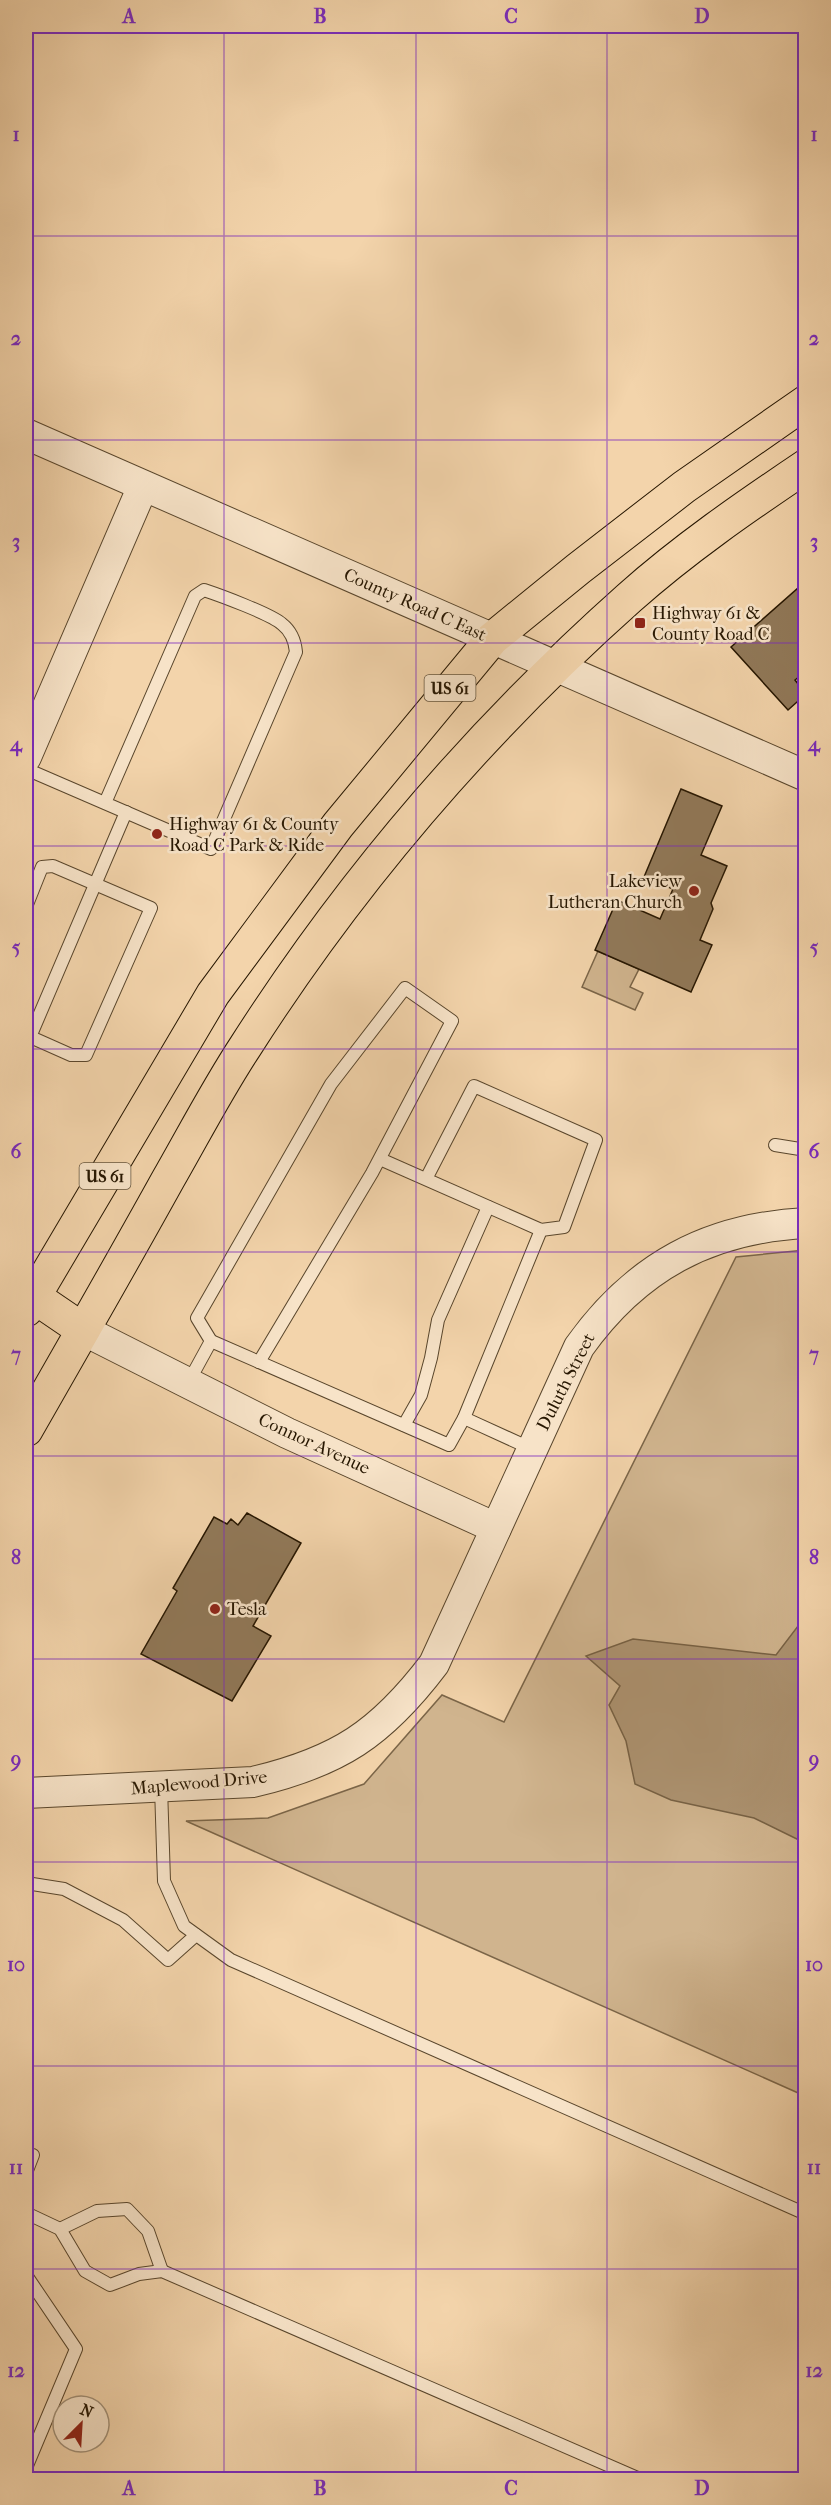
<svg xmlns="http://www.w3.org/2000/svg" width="831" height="2505" font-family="'IM FELL French Canon',serif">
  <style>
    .green { fill: #d0b48e; stroke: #7b6548; stroke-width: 1.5 }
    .water { fill: #ad9371; stroke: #776144; stroke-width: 1.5 }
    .building { fill: #917959; stroke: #261601; stroke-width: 1.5 }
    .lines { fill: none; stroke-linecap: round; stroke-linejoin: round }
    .service-casing { stroke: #59462c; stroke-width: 14 }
    .tertiary-casing { stroke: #59462c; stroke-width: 32 }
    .primary-casing { stroke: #261601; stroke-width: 35 }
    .service { stroke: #f7e3c8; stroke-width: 12 }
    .tertiary { stroke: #f7e3c8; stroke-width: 30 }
    .primary { stroke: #f3d4ab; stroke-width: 33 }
    .grid { fill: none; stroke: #7b2cbf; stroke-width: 1.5; stroke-opacity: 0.55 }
    .poi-dot { fill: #8f2418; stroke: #f7e3c8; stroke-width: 2 }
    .labels { text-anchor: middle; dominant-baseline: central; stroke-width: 5; stroke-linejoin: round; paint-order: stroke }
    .shield { fill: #f7e3c8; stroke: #65543d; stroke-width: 1.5 }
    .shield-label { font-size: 16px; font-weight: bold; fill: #261601 }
    .street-label { font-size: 18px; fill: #261601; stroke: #f7e3c8 }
    .poi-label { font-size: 18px; fill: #261601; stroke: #f7e3c8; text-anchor: start }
    .neatline { fill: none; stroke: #7b2cbf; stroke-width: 2 }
    .grid-label { font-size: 20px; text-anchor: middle; font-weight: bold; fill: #7b2cbf }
  </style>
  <rect width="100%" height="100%" fill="#f3d4ab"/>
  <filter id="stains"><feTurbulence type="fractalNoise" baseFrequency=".00333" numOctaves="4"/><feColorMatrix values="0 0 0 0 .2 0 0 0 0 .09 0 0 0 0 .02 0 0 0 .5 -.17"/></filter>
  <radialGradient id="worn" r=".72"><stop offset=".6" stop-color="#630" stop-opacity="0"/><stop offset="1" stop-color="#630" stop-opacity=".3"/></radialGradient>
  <g class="green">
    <polygon points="598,951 639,969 630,987 643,993 635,1010 582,987"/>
    <polygon points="805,1250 805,2096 186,1821 268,1818 364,1784 442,1695 504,1722 736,1257"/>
  </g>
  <polygon class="water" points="805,1623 805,1843 754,1818 671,1800 635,1784 626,1741 609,1705 620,1686 586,1656 633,1639 776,1655 798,1626"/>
  <g class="building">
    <polygon points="806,581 806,671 795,680 806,694 788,710 731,647"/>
    <polygon points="681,789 722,806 701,855 727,866 711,903 713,909 700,940 712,945 691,992 595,950 617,900 660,919 673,889 644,877"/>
    <polygon points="247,1513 301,1543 253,1626 271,1636 232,1701 141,1654 177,1591 173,1588 214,1517 227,1524 231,1519 238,1525"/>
  </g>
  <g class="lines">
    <defs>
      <g id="service">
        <path d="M26 769 211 849 296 652C295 641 291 631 282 624 271 614 219 595 204 590L195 596 105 803"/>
        <polyline points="26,907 42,867 53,866 151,908 86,1055 71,1055 26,1035"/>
        <polyline points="30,1037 126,812"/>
        <polyline points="775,1145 806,1150"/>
        <polyline points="380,1159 541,1230 564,1227 596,1140 474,1086 426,1179"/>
        <polyline points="211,1341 197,1318 331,1084 405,988 452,1021 372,1173 259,1362"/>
        <polyline points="188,1383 211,1341 449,1445 464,1418 541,1230"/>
        <polyline points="464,1418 532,1449"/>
        <polyline points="404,1425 421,1395 431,1358 438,1320 488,1207"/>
        <polyline points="161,1787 164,1881 184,1926 231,1960 806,2214"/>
        <polyline points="26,1883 64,1889 123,1920 168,1960 196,1935"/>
        <polyline points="26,2173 33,2155"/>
        <polyline points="26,2213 60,2229 85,2271 110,2285 139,2274 162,2271 642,2480"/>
        <polyline points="60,2229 97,2211 127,2209 148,2231 162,2271"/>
        <polyline points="26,2275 76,2349 26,2468"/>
      </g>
      <g id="tertiary">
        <polyline points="26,434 806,776"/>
        <polyline points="26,757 143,486"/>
        <polyline points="83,1330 287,1433 496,1528"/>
        <path d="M26 1793 253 1782C338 1762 381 1734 434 1664L579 1347C636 1267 708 1228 806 1223"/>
      </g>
      <g id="primary">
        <polyline points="33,1296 83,1330"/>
        <polyline points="26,1310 213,994 338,825 492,639 578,569 684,487 806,402"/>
        <path d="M26 1430C73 1348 120 1266 166 1183 192 1138 216 1091 245 1047 351 881 482 729 629 598 684 549 745 507 806 466"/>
      </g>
    </defs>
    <use href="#service" class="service-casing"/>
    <use href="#tertiary" class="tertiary-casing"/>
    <use href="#primary" class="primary-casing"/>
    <use href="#service" class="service"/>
    <use href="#tertiary" class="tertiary"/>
    <use href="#primary" class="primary"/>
  </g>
  <path class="grid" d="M224 26V2480M416 26V2480M607 26V2480M26 236H806M26 440H806M26 643H806M26 846H806M26 1049H806M26 1252H806M26 1456H806M26 1659H806M26 1862H806M26 2066H806M26 2269H806"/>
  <g class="poi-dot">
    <rect x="634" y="617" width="12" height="12" rx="3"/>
    <circle cx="157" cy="834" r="6"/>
    <circle cx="694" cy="891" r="6"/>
    <circle cx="215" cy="1609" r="6"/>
  </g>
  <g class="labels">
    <g class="shield">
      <rect x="424.5" y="675" width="51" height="26" rx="4.5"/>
      <rect x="79.5" y="1163" width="51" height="26" rx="4.5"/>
    </g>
    <g class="shield-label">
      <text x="450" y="688">US 61</text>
      <text x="105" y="1176">US 61</text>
    </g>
    <g class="street-label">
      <text transform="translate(415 605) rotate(24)">County Road C East</text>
      <text transform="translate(566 1382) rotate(-63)">Duluth Street</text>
      <text transform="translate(314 1444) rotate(25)">Connor Avenue</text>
      <text transform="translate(199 1783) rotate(-5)">Maplewood Drive</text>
    </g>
    <g class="poi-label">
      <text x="652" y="613">Highway 61 &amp;<tspan x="652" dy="21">County Road C</tspan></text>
      <text x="169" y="824">Highway 61 &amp; County<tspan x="169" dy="21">Road C Park &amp; Ride</tspan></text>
      <text x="682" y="881" text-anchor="end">Lakeview<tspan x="682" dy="21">Lutheran Church</tspan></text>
      <text x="227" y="1609">Tesla</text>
    </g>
  </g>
  <rect width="831" height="2505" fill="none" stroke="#f3d4ab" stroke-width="66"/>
  <g transform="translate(81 2424) rotate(24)"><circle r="28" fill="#f7e3c8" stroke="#a39178" stroke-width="1.5"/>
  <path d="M0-4.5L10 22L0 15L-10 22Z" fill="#8f2418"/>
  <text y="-9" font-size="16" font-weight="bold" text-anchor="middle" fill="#261601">N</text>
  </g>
  <rect x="33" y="33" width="765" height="2439" class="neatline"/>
  <g class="grid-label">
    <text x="129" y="23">A</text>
    <text x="320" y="23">B</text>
    <text x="511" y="23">C</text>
    <text x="702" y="23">D</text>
    <text x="16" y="141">1</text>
    <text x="814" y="141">1</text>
    <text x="16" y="345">2</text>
    <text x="814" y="345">2</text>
    <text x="16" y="548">3</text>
    <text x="814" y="548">3</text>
    <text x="16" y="751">4</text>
    <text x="814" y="751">4</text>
    <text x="16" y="954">5</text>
    <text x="814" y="954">5</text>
    <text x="16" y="1158">6</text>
    <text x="814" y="1158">6</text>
    <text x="16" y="1361">7</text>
    <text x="814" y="1361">7</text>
    <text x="16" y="1564">8</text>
    <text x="814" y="1564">8</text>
    <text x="16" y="1767">9</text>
    <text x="814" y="1767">9</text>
    <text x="16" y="1971">10</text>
    <text x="814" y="1971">10</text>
    <text x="16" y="2174">11</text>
    <text x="814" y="2174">11</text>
    <text x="16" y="2377">12</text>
    <text x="814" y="2377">12</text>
    <text x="129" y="2495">A</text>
    <text x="320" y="2495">B</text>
    <text x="511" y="2495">C</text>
    <text x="702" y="2495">D</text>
  </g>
  <rect width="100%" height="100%" filter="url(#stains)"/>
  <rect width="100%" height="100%" fill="url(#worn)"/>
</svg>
